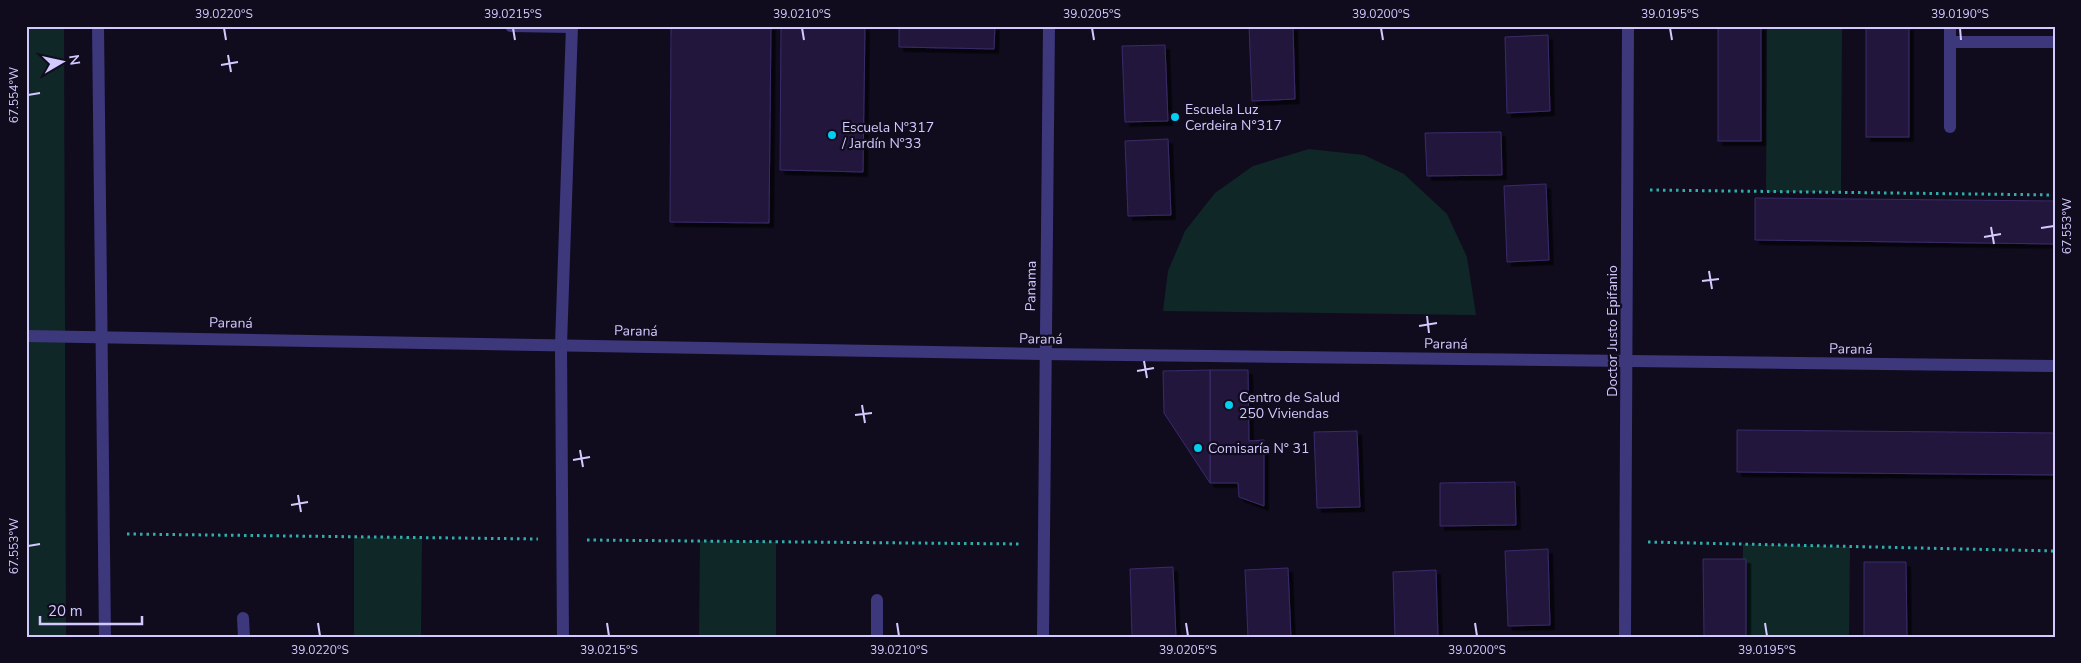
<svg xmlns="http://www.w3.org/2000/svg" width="2081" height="663" font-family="'Nunito Sans',sans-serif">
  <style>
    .green { fill: #0f2727 }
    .building { fill: #22183e; stroke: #3a2a6a; filter: url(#shadow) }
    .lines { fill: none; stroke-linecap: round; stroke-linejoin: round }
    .path { stroke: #2eaeac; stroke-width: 3; stroke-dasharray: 2.5 4; stroke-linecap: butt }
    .street { stroke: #3d377c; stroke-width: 12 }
    .ticks { fill: none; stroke: #d2c9fe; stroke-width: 2 }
    .poi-dot { fill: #02cef1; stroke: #100c1e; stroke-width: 2 }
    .labels { text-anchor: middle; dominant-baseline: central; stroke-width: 4.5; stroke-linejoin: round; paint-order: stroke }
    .poi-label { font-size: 14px; fill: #d2c9fe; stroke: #100c1e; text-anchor: start }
    .street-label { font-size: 14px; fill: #d2c9fe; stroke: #100c1e }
    .neatline { fill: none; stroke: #d2c9fe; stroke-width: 2 }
    .ticks-label { font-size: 12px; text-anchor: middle; fill: #d2c9fe }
  </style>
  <defs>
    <filter id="shadow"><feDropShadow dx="4.5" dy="4.5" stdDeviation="0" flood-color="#0009"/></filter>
  </defs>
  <rect width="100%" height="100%" fill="#100c1e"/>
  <g class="green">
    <polygon points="26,26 64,26 66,637 26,637"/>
    <polygon points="1767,26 1842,26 1841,192 1766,192"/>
    <polygon points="1309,149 1364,155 1404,174 1447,214 1467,257 1476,315 1163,311 1168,271 1185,231 1215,193 1253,166"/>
    <polygon points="354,537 422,538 421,637 354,637"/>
    <polygon points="700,541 776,542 776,637 699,637"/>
    <polygon points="1743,544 1850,547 1849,637 1742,637"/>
  </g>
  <g class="building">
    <polygon points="671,26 771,26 769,223 670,222"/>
    <polygon points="781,26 865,26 863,172 780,170"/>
    <polygon points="899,26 995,26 994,49 899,47"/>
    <polygon points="1249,26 1293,26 1295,99 1252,101"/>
    <rect x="1718" y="26" width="43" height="115"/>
    <rect x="1866" y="26" width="43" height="111"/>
    <polygon points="1548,35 1550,111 1507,113 1505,37"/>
    <polygon points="1165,45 1168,121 1125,122 1122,46"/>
    <polygon points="1501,132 1502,175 1427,176 1425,133"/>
    <polygon points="1168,139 1171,215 1128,216 1125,141"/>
    <polygon points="1546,184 1549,260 1507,262 1504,186"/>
    <polygon points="1755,198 2055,201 2055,244 1755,240"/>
    <polygon points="1210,370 1248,370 1249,441 1264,440 1264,506 1239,497 1238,483 1210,483"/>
    <polygon points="1210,370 1210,483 1164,413 1163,371"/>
    <polygon points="1737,430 2055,433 2055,475 1737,472"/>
    <polygon points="1357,431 1360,507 1317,508 1314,432"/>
    <polygon points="1515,482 1516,525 1440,526 1440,483"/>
    <polygon points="1548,549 1550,625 1508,626 1505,551"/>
    <polygon points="1703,559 1746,559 1746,637 1704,637"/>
    <polygon points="1864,562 1906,562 1907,637 1864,637"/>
    <polygon points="1173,567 1176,637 1132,637 1130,569"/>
    <polygon points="1288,568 1291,637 1248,637 1245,570"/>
    <polygon points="1436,570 1438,637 1395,637 1393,572"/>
  </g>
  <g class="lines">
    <g class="path">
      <polyline points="1650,190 2055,195"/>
      <polyline points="127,534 538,539"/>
      <polyline points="587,540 1021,544"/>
      <polyline points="1648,542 2055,551"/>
    </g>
    <g class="street">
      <polyline points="98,26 105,637"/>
      <polyline points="511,26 572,27"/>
      <polyline points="1950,42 2055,42"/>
      <polyline points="1950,127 1950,26"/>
      <polyline points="26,336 1042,354 2055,366"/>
      <polyline points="243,618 244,637"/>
      <polyline points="563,637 561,345 572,26"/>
      <polyline points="877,637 877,600"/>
      <polyline points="1043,637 1049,26"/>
      <polyline points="1625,637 1628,26"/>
    </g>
  </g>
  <path class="ticks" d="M224 28 226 40M513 28 515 40M802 28 804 40M1092 28 1094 40M1381 28 1383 40M1670 28 1672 40M1960 28 1961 40M228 55 231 72M221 65 238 62M28 95 40 93M1991 227 1994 244M2041 228 2054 226M1984 237 2001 234M1709 271 1712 289M1702 281 1719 279M1427 316 1429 333M1419 326 1437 323M1144 361 1147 378M1137 371 1154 368M862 405 865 423M855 415 872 413M580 450 583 467M573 460 590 457M298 495 301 512M291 505 308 502M28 546 40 544M318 623 320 636M607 623 609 636M897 623 899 636M1186 623 1188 636M1475 623 1477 636M1765 623 1767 636"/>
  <g class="poi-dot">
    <circle cx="1175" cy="117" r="5"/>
    <circle cx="832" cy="135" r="5"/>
    <circle cx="1229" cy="405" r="5"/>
    <circle cx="1198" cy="448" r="5"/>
  </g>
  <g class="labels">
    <g class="poi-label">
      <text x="1185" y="109">Escuela Luz<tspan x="1185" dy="16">Cerdeira N°317</tspan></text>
      <text x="842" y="127">Escuela Nº317<tspan x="842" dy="16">/ Jardín Nº33</tspan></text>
      <text x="1239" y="397">Centro de Salud<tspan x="1239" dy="16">250 Viviendas</tspan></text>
      <text x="1208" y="448">Comisaría N° 31</text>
    </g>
    <g class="street-label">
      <text transform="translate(1031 286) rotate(-89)">Panama</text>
      <text transform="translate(231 323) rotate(1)">Paraná</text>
      <text transform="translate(636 331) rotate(1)">Paraná</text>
      <text transform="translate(1612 331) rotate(-90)">Doctor Justo Epifanio</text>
      <text transform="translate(1041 339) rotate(1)">Paraná</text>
      <text transform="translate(1446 344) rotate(1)">Paraná</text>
      <text transform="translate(1851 349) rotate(1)">Paraná</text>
    </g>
  </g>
  <rect width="2081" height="663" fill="none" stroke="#100c1e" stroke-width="55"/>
  <g transform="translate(62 62) rotate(81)" stroke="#100c1e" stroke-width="4" paint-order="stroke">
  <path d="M0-4L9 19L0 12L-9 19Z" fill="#d2c9fe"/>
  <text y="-8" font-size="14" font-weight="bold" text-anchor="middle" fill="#d2c9fe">N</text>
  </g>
  <path d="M40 616v8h102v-8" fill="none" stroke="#d2c9fe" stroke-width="2.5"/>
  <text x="48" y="616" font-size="15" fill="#d2c9fe" stroke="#100c1e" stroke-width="4" paint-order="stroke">20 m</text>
  <rect x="28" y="28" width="2026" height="608" class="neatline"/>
  <g class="ticks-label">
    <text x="224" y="18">39.0220°S</text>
    <text x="513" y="18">39.0215°S</text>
    <text x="802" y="18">39.0210°S</text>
    <text x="1092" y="18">39.0205°S</text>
    <text x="1381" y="18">39.0200°S</text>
    <text x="1670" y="18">39.0195°S</text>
    <text x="1960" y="18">39.0190°S</text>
    <text transform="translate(14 95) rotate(-90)" y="4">67.554°W</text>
    <text transform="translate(2067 226) rotate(-90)" y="4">67.553°W</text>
    <text transform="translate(14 546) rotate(-90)" y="4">67.553°W</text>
    <text x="320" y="654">39.0220°S</text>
    <text x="609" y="654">39.0215°S</text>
    <text x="899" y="654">39.0210°S</text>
    <text x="1188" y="654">39.0205°S</text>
    <text x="1477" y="654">39.0200°S</text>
    <text x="1767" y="654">39.0195°S</text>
  </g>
</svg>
